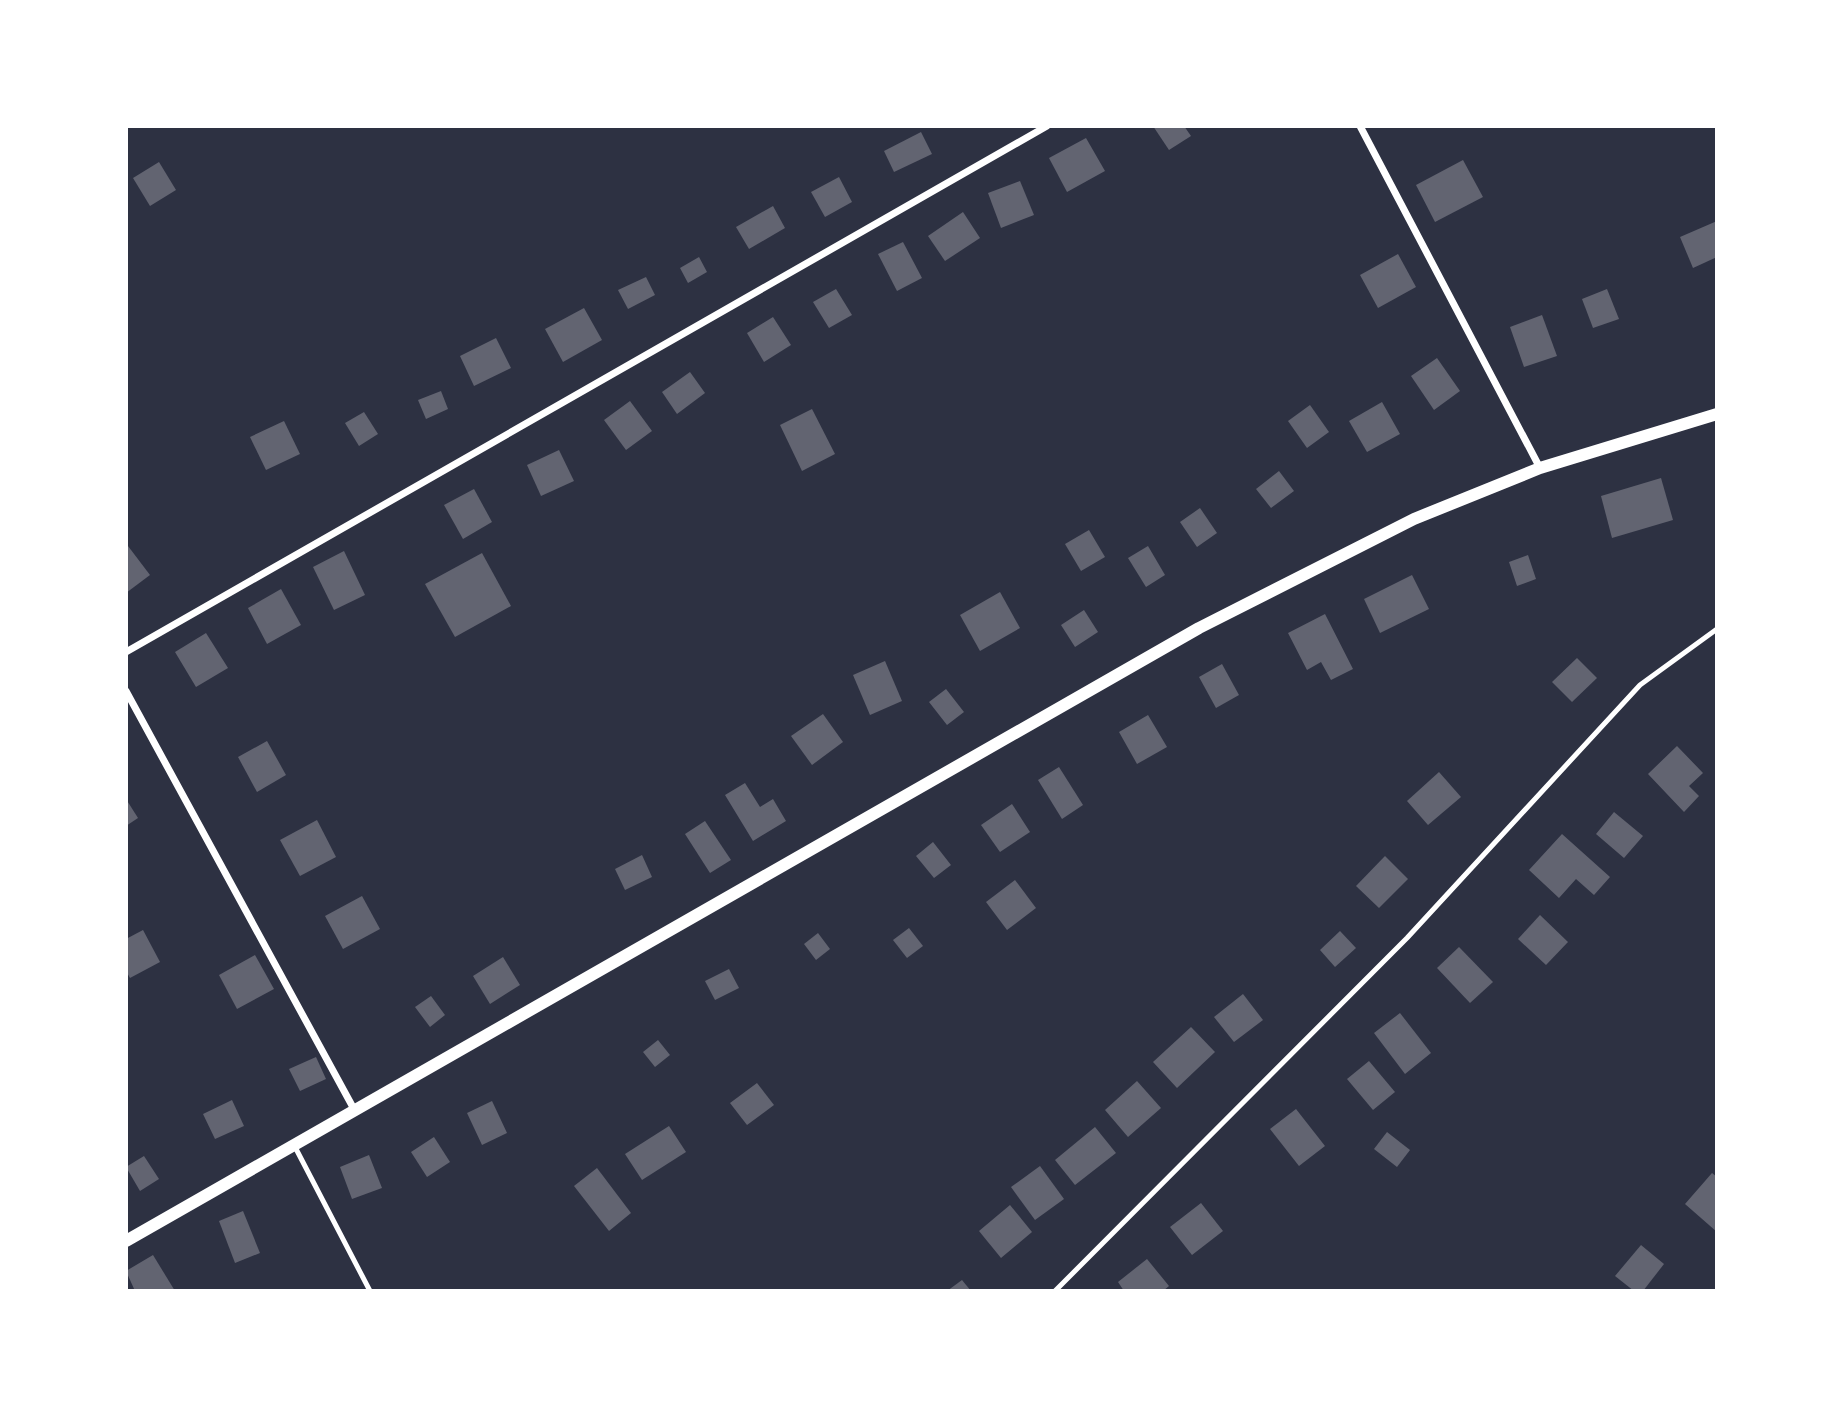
<svg xmlns="http://www.w3.org/2000/svg" width="1843" height="1417" font-family="'IBM Plex Sans',sans-serif">
  <style>
    .building { fill: #626471 }
    .lines { fill: none; stroke-linecap: round; stroke-linejoin: round }
    .service { stroke: #fff; stroke-width: 5 }
    .minor { stroke: #fff; stroke-width: 7 }
    .tertiary { stroke: #fff; stroke-width: 12 }
  </style>
  <rect width="100%" height="100%" fill="#2d3142"/>
  <g class="building">
    <polygon points="1153,126 1184,126 1191,136 1169,150"/>
    <polygon points="921,132 932,154 894,172 884,151"/>
    <polygon points="1086,138 1105,171 1067,192 1049,158"/>
    <polygon points="1463,160 1483,197 1435,222 1416,185"/>
    <polygon points="159,162 176,190 150,206 133,178"/>
    <polygon points="839,177 852,202 825,217 811,192"/>
    <polygon points="1020,181 1034,215 1001,228 988,193"/>
    <polygon points="773,206 785,228 749,249 736,227"/>
    <polygon points="963,212 980,238 945,261 928,236"/>
    <polygon points="1717,221 1717,257 1693,268 1680,237"/>
    <polygon points="903,242 922,278 897,291 878,254"/>
    <polygon points="1398,254 1416,287 1378,308 1360,275"/>
    <polygon points="699,257 707,272 688,283 680,268"/>
    <polygon points="646,277 655,295 628,309 618,290"/>
    <polygon points="836,289 852,315 829,328 813,302"/>
    <polygon points="1607,289 1619,319 1593,328 1582,299"/>
    <polygon points="584,308 602,340 563,362 545,329"/>
    <polygon points="1542,315 1557,356 1524,367 1510,327"/>
    <polygon points="773,317 791,345 764,362 747,333"/>
    <polygon points="496,338 511,368 474,386 460,356"/>
    <polygon points="1437,358 1460,391 1434,410 1411,376"/>
    <polygon points="690,372 705,393 677,414 662,392"/>
    <polygon points="441,391 448,409 426,419 418,400"/>
    <polygon points="630,401 652,431 626,450 604,420"/>
    <polygon points="1382,402 1400,434 1367,452 1349,421"/>
    <polygon points="1310,405 1329,432 1307,448 1288,421"/>
    <polygon points="812,409 835,454 802,471 780,425"/>
    <polygon points="364,412 378,434 359,446 345,423"/>
    <polygon points="284,421 300,454 266,470 250,437"/>
    <polygon points="559,450 574,481 541,496 527,465"/>
    <polygon points="1279,471 1294,491 1271,508 1256,489"/>
    <polygon points="1661,478 1673,520 1612,538 1601,496"/>
    <polygon points="474,489 492,522 463,539 444,505"/>
    <polygon points="1200,508 1217,533 1197,547 1180,522"/>
    <polygon points="1089,530 1105,557 1081,571 1065,544"/>
    <polygon points="128,546 150,575 126,593 126,548"/>
    <polygon points="1148,546 1165,575 1146,587 1128,558"/>
    <polygon points="344,551 365,595 334,610 313,567"/>
    <polygon points="482,553 511,606 455,637 425,584"/>
    <polygon points="1528,555 1536,579 1517,586 1509,562"/>
    <polygon points="1412,575 1429,609 1380,633 1364,599"/>
    <polygon points="281,589 301,625 267,644 248,608"/>
    <polygon points="1000,592 1020,628 980,651 960,615"/>
    <polygon points="1084,610 1098,632 1075,647 1061,625"/>
    <polygon points="1325,614 1353,669 1331,680 1321,662 1307,670 1288,633"/>
    <polygon points="206,633 228,668 196,687 175,652"/>
    <polygon points="1577,658 1597,678 1572,702 1552,682"/>
    <polygon points="885,661 902,701 870,715 853,675"/>
    <polygon points="1222,664 1239,695 1216,708 1199,677"/>
    <polygon points="946,689 964,712 947,725 929,702"/>
    <polygon points="823,714 843,742 812,765 791,736"/>
    <polygon points="1148,715 1167,747 1137,764 1119,732"/>
    <polygon points="267,741 286,775 257,792 238,757"/>
    <polygon points="1677,746 1703,773 1689,786 1699,796 1684,812 1648,774"/>
    <polygon points="1059,767 1083,805 1062,819 1038,780"/>
    <polygon points="1439,772 1461,797 1428,825 1407,801"/>
    <polygon points="745,783 760,807 773,799 786,821 753,841 725,795"/>
    <polygon points="126,799 138,818 126,826"/>
    <polygon points="1012,804 1030,832 1000,852 981,825"/>
    <polygon points="1614,812 1643,836 1624,858 1596,834"/>
    <polygon points="317,820 336,857 300,876 280,840"/>
    <polygon points="705,821 731,860 710,873 685,834"/>
    <polygon points="1562,834 1610,877 1594,895 1576,879 1559,898 1529,870"/>
    <polygon points="933,842 951,865 934,878 916,856"/>
    <polygon points="642,855 652,877 625,890 615,869"/>
    <polygon points="1385,856 1408,879 1379,908 1356,886"/>
    <polygon points="1015,880 1036,908 1007,930 986,902"/>
    <polygon points="362,896 380,929 343,949 325,916"/>
    <polygon points="1540,915 1568,942 1546,965 1518,939"/>
    <polygon points="909,928 923,946 907,958 893,940"/>
    <polygon points="143,930 160,962 130,978 126,971 126,939"/>
    <polygon points="1340,931 1356,948 1335,967 1320,950"/>
    <polygon points="818,933 830,949 816,960 804,944"/>
    <polygon points="1459,947 1493,982 1470,1003 1437,968"/>
    <polygon points="255,955 274,989 237,1009 219,975"/>
    <polygon points="503,957 520,985 490,1004 473,976"/>
    <polygon points="729,969 739,988 715,1000 705,981"/>
    <polygon points="1243,994 1263,1020 1234,1042 1214,1017"/>
    <polygon points="431,996 445,1015 430,1027 415,1007"/>
    <polygon points="1400,1013 1431,1053 1405,1074 1374,1033"/>
    <polygon points="1191,1027 1215,1052 1177,1088 1153,1062"/>
    <polygon points="658,1040 670,1055 655,1067 643,1052"/>
    <polygon points="316,1057 326,1079 300,1091 289,1069"/>
    <polygon points="1369,1061 1395,1092 1373,1110 1347,1079"/>
    <polygon points="1137,1081 1161,1108 1128,1137 1105,1110"/>
    <polygon points="757,1083 774,1105 747,1125 730,1103"/>
    <polygon points="232,1100 244,1126 215,1139 203,1114"/>
    <polygon points="492,1101 507,1133 482,1145 467,1113"/>
    <polygon points="1296,1109 1325,1146 1299,1166 1270,1129"/>
    <polygon points="669,1126 686,1152 642,1180 625,1154"/>
    <polygon points="1095,1127 1116,1153 1075,1185 1055,1160"/>
    <polygon points="1387,1132 1410,1150 1397,1167 1374,1149"/>
    <polygon points="434,1137 450,1162 427,1177 411,1152"/>
    <polygon points="369,1155 382,1188 352,1199 340,1167"/>
    <polygon points="144,1156 159,1179 140,1191 126,1167"/>
    <polygon points="1040,1166 1064,1199 1035,1220 1011,1187"/>
    <polygon points="597,1168 631,1213 609,1231 574,1186"/>
    <polygon points="1712,1173 1717,1177 1717,1232 1685,1204"/>
    <polygon points="1201,1203 1223,1231 1192,1255 1170,1227"/>
    <polygon points="1010,1205 1032,1232 1001,1258 979,1231"/>
    <polygon points="243,1211 260,1253 235,1263 219,1221"/>
    <polygon points="1641,1245 1664,1264 1643,1291 1634,1291 1615,1276"/>
    <polygon points="153,1255 175,1291 135,1291 126,1271"/>
    <polygon points="1147,1259 1169,1286 1163,1291 1124,1291 1118,1282"/>
    <polygon points="962,1280 971,1291 947,1291"/>
  </g>
  <g class="lines">
    <g class="service">
      <polyline points="294,1145 370,1291"/>
      <polyline points="1055,1291 1407,938 1640,685 1717,629"/>
    </g>
    <g class="minor">
      <polyline points="1360,126 1540,468"/>
      <polyline points="126,652 1047,126"/>
      <polyline points="126,691 355,1111"/>
    </g>
    <polyline class="tertiary" points="126,1241 1199,628 1414,519 1540,468 1717,414"/>
  </g>
  <rect width="1843" height="1417" fill="none" stroke="#ffffff" stroke-width="256"/>
</svg>
